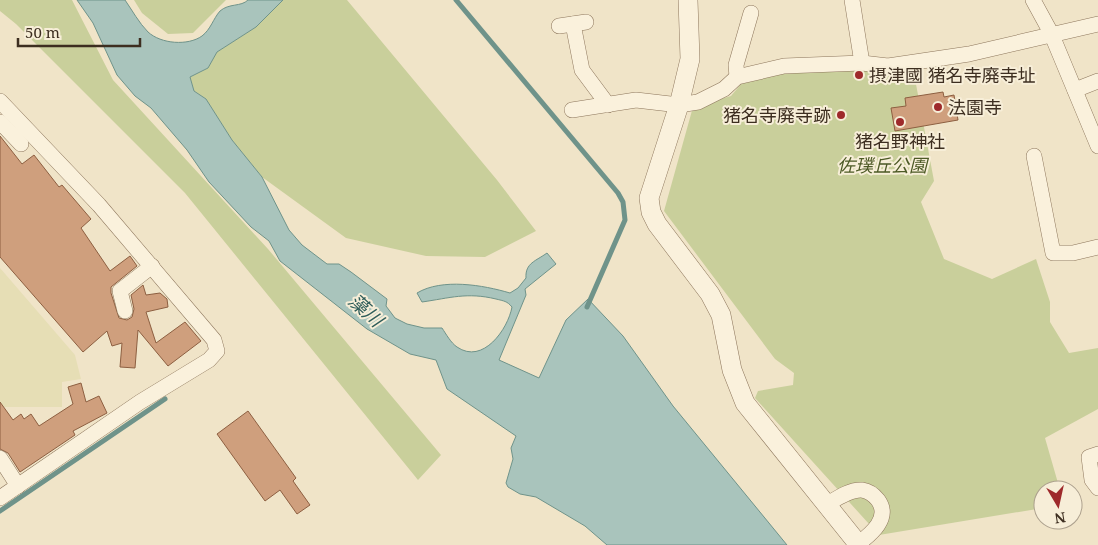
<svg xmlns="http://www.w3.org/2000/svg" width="1098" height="545" font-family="'Noto Serif','Noto Sans JP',serif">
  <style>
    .farmland { fill: #e6deb5 }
    .green { fill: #c9cf9b }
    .water { fill: #a9c4bc; stroke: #6f938a }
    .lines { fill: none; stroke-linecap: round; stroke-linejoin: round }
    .stream { stroke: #6f938a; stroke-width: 5 }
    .building { fill: #cf9f7d; stroke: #8d5f41 }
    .minor-casing { stroke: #8d765c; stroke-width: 16 }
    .tertiary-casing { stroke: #8d765c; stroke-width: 20 }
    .minor { stroke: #faf1dc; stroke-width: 15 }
    .tertiary { stroke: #faf1dc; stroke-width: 19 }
    .poi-dot { fill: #9e2a2b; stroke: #f7eed8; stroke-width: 2 }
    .labels { text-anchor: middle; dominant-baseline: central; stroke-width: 4; stroke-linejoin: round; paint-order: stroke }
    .poi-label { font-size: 18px; fill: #3d2e20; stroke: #f7eed8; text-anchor: start }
    .park-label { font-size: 18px; font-style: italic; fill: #4d5a26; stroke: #f7eed8 }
    .water-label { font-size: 19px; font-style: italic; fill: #2f5d5a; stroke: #f7eed8 }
  </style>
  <rect width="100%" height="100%" fill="#f0e4c8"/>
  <polygon class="farmland" points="0,268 75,355 81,379 62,382 62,407 0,407"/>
  <g class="green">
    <polygon points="0,0 72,0 113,80 268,249 441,455 418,480 185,193 16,24 0,11"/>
    <polygon points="134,0 226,0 193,33 168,34 142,13"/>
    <polygon points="283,0 347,0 497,180 536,231 485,257 426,256 346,238 262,177 232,140 206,99 194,91 190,77 208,68 217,52 256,27"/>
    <polygon points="851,68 861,71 913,68 934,181 921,202 944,259 992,279 1036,259 1050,302 1050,322 1069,353 1098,348 1098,409 1045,438 1060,490 1043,490 1043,508 879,535 755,398 758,391 793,385 794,373 775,359 664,211 693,107 731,96 747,77"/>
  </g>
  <path class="water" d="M77 0H125C132 10 139 23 148 32 161 44 188 46 202 36 211 29 213 19 220 11 229 3 241 7 248 0H283L256 27 217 52 208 68 190 77 194 91 206 99 232 140 262 177 289 230 302 245 327 264H339L351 272 387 299 386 306 395 318 407 324 424 328H442C446 334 451 343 457 347 483 365 508 329 512 307 507 301 504 301 496 299 467 292 450 298 422 302L417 293C442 278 483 285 510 293L518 288 526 278C525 263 536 261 547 253L556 264 525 289 526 295 499 360 539 378 566 320 588 299 623 336 673 406 787 545H607L585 526 536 497 520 494 508 487 506 483 513 459 511 448 516 436 447 389 436 360 410 354 367 329 280 261 269 241 251 227 209 182 187 150 151 108 135 96 117 75 93 23Z"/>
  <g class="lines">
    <g class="stream">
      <polyline points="456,0 618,193 623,202 625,220 587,307"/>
      <polyline points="0,511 165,399"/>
    </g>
  </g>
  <g class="building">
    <polygon points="943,92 944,97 954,95 958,120 895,131 891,108 906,106 905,98"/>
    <polygon points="0,136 22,164 34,155 59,187 62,185 91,219 81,228 110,271 130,256 137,266 111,287 111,293 119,318 127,320 132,317 134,309 131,295 143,285 146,295 160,293 167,299 168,307 146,312 156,343 185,322 201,341 168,366 138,330 135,368 120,367 122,343 112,346 107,331 83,352 0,257"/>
    <polygon points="81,383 86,402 99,396 107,413 73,431 75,435 20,472 8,453 0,449 0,402 13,420 21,414 24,419 31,414 39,426 73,404 68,387"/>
    <polygon points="248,411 296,478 293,481 310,505 297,514 280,490 265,501 217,434"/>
  </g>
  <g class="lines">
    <defs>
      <g id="minor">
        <polyline points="852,0 862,63"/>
        <polyline points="1033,0 1051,33 1098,146"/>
        <polyline points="573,24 582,70 608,105"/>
        <polyline points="559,26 586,22"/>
        <polyline points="737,77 736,65 751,13"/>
        <polyline points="1075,90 1098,81"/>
        <polyline points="0,101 99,205 214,340 217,351 209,360 140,402 0,498"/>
        <polyline points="572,110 636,100 679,105 698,102 724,89 737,77 784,66 862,63 888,66 969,54 1098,24"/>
        <polyline points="0,122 21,144"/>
        <polyline points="1034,156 1053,253 1073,253 1098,247"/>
        <polyline points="125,311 120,291 152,266"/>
        <polyline points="1098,454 1089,457 1092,480 1098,488"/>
        <polyline points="0,458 18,486"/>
        <path d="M826 505C836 499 850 489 862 490 869 491 874 495 878 500 891 518 871 534 858 544"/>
      </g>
      <polyline id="tertiary" points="688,0 690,59 679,105 649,198 651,212 657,224 710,294 721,315 732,370 745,403 859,545"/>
    </defs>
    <use href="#minor" class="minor-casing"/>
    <use href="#tertiary" class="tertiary-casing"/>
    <use href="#minor" class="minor"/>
    <use href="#tertiary" class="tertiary"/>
  </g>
  <g class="poi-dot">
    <circle cx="859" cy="75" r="5"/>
    <circle cx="938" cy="107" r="5"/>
    <circle cx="841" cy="115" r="5"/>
    <circle cx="900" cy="122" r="5"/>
  </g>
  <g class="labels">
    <g class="poi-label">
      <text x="869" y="75">摂津國 猪名寺廃寺址</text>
      <text x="948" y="107">法園寺</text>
      <text x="831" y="115" text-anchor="end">猪名寺廃寺跡</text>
      <text x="900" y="141" text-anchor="middle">猪名野神社</text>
    </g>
    <g class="park-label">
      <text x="882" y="165">佐璞丘公園</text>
    </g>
    <g class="water-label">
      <text transform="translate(366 310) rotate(42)">藻川</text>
    </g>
  </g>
  <g transform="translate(1058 505) rotate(171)"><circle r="24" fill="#f7eed8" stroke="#ada18e"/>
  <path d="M0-4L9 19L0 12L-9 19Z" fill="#9e2a2b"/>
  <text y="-8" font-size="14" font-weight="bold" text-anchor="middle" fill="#3d2e20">N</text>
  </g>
  <path d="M18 38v8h122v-8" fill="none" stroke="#3d2e20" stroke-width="2.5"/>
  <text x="25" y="38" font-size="15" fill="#3d2e20" stroke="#f7eed8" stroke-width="4" paint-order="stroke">50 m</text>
</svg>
